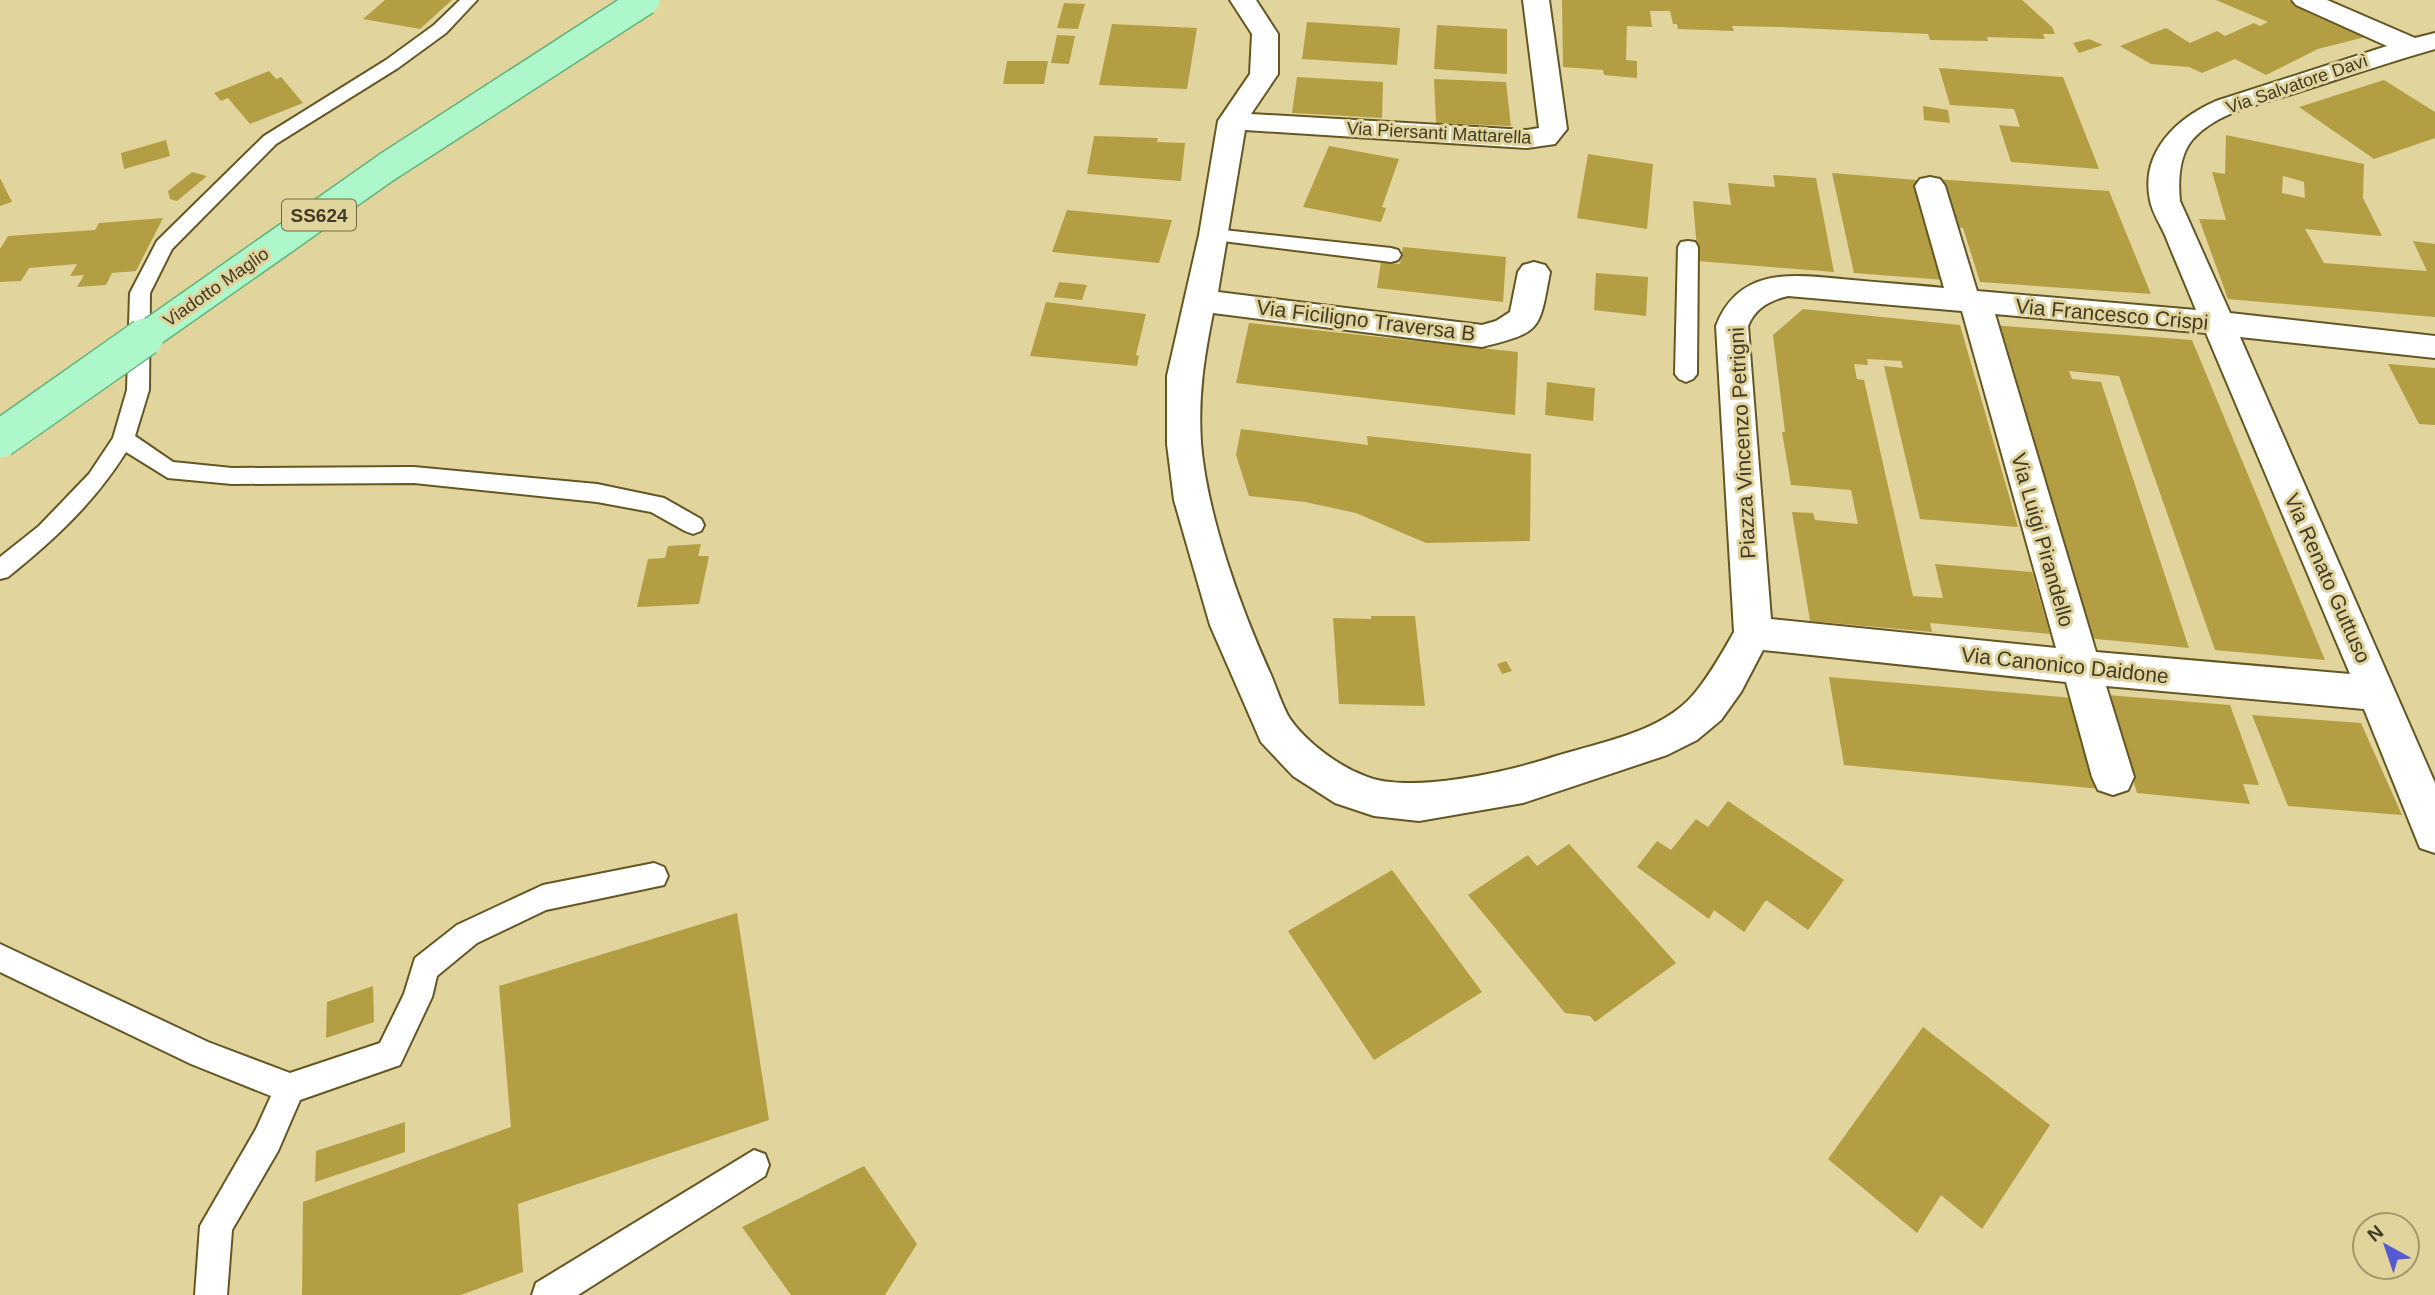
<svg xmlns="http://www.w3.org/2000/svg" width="2435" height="1295" font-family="Arial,sans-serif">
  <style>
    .building { fill: #b49e43; fill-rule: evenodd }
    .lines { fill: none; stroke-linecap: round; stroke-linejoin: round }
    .lane-casing { stroke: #645723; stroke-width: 4 }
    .street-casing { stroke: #645723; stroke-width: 4 }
    .lane { fill: #fff; fill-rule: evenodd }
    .street { fill: #fff; fill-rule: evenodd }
    .primary-bridge-far1-casing { stroke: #63b27b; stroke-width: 32; stroke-linecap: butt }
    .primary-bridge-casing { stroke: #63b27b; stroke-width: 40; stroke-linecap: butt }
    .primary-bridge-far1 { stroke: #adf7cb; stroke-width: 29 }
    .primary-bridge { stroke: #adf7cb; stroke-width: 37 }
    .labels { text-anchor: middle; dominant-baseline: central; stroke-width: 6; stroke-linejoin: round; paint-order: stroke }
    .far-street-label { font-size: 18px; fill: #413c25; stroke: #e2d49d }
    .shield { fill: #e2d49d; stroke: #716a49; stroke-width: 2 }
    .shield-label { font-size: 19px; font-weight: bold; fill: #413c25 }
    .street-label { font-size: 21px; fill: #413c25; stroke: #e2d49d }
  </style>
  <rect width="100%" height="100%" fill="#e2d49d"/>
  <g class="building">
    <polygon points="385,0 452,0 420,29 363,19"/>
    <polygon points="1562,0 2022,0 2052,27 2055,34 2043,34 2045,39 1987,37 1988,41 1930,40 1928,34 1780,27 1732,26 1734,31 1678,29 1677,24 1673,24 1670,11 1650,11 1652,27 1627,26 1626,60 1637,61 1637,78 1604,75 1603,70 1563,67"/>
    <polygon points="2216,0 2288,0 2312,10 2307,12 2365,37 2318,49 2266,75 2235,59 2202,73 2189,67 2151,64 2120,46 2166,28 2190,43 2217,31 2225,36 2254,23 2260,26 2268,22"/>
    <polygon points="1064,3 1085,4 1078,29 1057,28"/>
    <polygon points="1307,22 1400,28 1397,65 1302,59"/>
    <polygon points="1112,24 1197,28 1187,89 1099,85"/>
    <polygon points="1437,25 1507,29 1507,74 1434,69"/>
    <polygon points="1057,35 1075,36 1069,64 1051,63"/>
    <polygon points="2089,39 2103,45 2079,53 2073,43"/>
    <polygon points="1007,61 1048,61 1044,84 1003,84"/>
    <polygon points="1939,68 2063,77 2099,169 2011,162 1999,125 2020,127 2014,109 1950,105"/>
    <polygon points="269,71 276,79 281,77 303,103 250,124 228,98 221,101 214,93"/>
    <polygon points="1297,77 1383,82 1382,118 1292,113"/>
    <polygon points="1434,79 1506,82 1511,126 1436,123"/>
    <polygon points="2384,80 2435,112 2435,138 2374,159 2299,107"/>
    <polygon points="1923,106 1948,110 1950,123 1924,120"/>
    <path d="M2226 135 2364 164 2363 198 2382 236 2305 229 2324 263 2427 271 2413 241 2435 244V317L2228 299 2199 219 2226 220 2212 172 2225 174ZM2283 176 2304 182 2305 198 2282 193Z"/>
    <polygon points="1094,136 1158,138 1157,142 1185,143 1181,181 1087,174"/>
    <polygon points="166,140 170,156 124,169 121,153"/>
    <polygon points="1329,146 1399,159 1382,207 1386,208 1381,222 1303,207"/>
    <polygon points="1588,154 1653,164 1647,229 1577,218"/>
    <polygon points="192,172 207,176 177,201 170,199 168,191"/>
    <polygon points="1832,173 1917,180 1945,280 1854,273"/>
    <polygon points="1773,175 1816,178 1834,272 1698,261 1693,201 1731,205 1728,183 1775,187"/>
    <polygon points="0,178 12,202 0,206"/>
    <polygon points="1935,179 2109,191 2151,294 1980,282 1963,228 1950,227"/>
    <polygon points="1067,210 1172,220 1159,263 1052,252"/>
    <polygon points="163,218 136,271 112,273 106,285 77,287 84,275 70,276 77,264 29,268 21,281 0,282 0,249 8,236 95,230 99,223"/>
    <polygon points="1403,247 1506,257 1503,302 1377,288 1381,262 1400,264"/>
    <polygon points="1596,273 1648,277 1646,316 1594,310"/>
    <polygon points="1059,282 1087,285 1082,300 1054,297"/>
    <polygon points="1046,302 1146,314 1136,355 1139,356 1137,366 1030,356"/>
    <polygon points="1803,309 1960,325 2018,527 1920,519 1884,366 1903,368 1901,361 1867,359 1868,365 1854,364 1857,379 1864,380 1913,596 1943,598 1935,564 2032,572 2050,634 1930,623 1932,632 1810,621 1792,512 1813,513 1815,520 1858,524 1851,490 1791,485 1782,432 1785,432 1773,335"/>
    <polygon points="1249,323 1518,352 1515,415 1236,383"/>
    <polygon points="1992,325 2192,340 2325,660 2215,650 2119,376 2069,371 2072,379 2101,382 2189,648 2087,638"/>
    <polygon points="2388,364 2435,368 2435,425 2419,424"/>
    <polygon points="1547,382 1595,388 1593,421 1545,415"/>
    <polygon points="1241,429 1368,445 1367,436 1531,454 1530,541 1426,543 1356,513 1305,502 1249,496 1236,455"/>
    <polygon points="701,544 698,556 709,556 699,604 637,607 648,559 665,558 668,546"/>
    <polygon points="1371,616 1415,616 1425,706 1339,704 1333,618 1371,619"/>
    <polygon points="1506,661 1512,671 1502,674 1497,664"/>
    <polygon points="1829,677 2074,698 2101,789 1844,765"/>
    <polygon points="2107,695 2230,705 2259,785 2243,784 2250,804 2137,793"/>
    <polygon points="2252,715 2361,723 2402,815 2288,806"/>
    <polygon points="1728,801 1844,880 1808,930 1766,900 1744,932 1714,910 1709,919 1637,867 1657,841 1671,850 1696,819 1708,827"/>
    <polygon points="1569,844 1676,963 1595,1022 1590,1016 1565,1013 1468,895 1528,855 1537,866"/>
    <polygon points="1392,870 1482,992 1374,1060 1288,931"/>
    <polygon points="737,913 769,1120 518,1204 523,1272 461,1295 302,1295 303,1202 511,1127 499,986"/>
    <polygon points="373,986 374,1022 326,1038 327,1002"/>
    <polygon points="1923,1027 2050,1125 1982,1229 1941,1195 1917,1233 1828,1159"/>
    <polygon points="405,1122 405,1152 315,1182 316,1151"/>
    <polygon points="864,1166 917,1244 885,1295 791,1295 742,1227"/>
  </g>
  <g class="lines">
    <defs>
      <g id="lane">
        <path d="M460 0H477L446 33 398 68 276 144 172 249 150 293 149 390 135 436 173 462 232 468 414 467 597 484 664 498 701 519 704 525 701 531 693 534 685 531 651 512 597 502 414 483 232 484 168 478 126 452C94 503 55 539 8 577L0 579V557L39 526 89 474 113 438 127 390 130 293 157 241 264 136 386 60 434 25Z"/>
        <polygon points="1214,229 1391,248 1398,250 1401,255 1398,260 1391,262 1207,239 1204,235 1207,231"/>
        <polygon points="1688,241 1695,242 1698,247 1697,374 1693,379 1686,382 1679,379 1675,374 1678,247 1681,242"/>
        <polygon points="654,863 664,867 668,876 664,885 546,910 477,943 437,976 432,997 400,1065 300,1100 278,1151 232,1230 227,1295 195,1295 200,1226 256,1129 271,1096 191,1064 0,972 0,944 208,1042 290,1073 380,1043 404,994 415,958 457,925 543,885"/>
        <polygon points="754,1150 765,1154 769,1165 765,1176 578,1295 532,1295 536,1283"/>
      </g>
      <path id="street" d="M1230 0H1256L1278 34V74L1251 114 1527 130 1539 128 1523 0H1549L1567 129 1555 144 1527 148 1245 130 1218 292 1482 325 1496 321 1510 312 1518 272 1523 265 1534 262 1545 265 1550 272C1539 331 1542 332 1482 347L1213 313C1204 358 1198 396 1201 443 1207 516 1241 609 1271 675 1277 689 1282 706 1290 719 1306 742 1338 766 1365 776 1409 795 1511 771 1556 756 1602 742 1662 732 1694 694 1710 675 1722 653 1734 632L1716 326C1740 264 1798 275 1852 280 1883 283 1914 285 1944 288L1915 186 1920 179 1930 177 1940 179 1945 186 1977 291 2196 310C2186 285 2175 260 2165 235 2160 224 2152 212 2150 200 2140 152 2177 118 2216 101L2387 46 2296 5 2292 0H2327L2415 38 2435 33V49C2390 62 2345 77 2301 91 2266 103 2219 110 2193 139 2179 155 2178 181 2180 201L2230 313 2435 336V358L2240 337 2435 783V853L2420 848 2364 709 2106 686 2134 777 2128 790 2113 795 2098 790 2092 777 2066 682 1763 650 1741 692 1721 720 1697 740 1667 755 1523 803 1419 821 1374 816 1335 803 1293 776 1261 742 1210 625 1174 500 1167 444V376L1199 235 1218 121 1250 74 1252 34ZM1788 296 1962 311 2056 648 1771 619 1748 326C1755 308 1770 300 1788 296ZM1995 314 2206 333 2350 674 2096 652Z"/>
    </defs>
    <use href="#lane" class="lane-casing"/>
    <use href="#street" class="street-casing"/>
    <use href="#lane" class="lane"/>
    <use href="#street" class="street"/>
    <defs>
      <polyline id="primary-bridge-far1" points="142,339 387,167 645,0"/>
      <polyline id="primary-bridge" points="0,439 145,337"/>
    </defs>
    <use href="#primary-bridge-far1" class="primary-bridge-far1-casing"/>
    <use href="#primary-bridge" class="primary-bridge-casing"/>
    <use href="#primary-bridge-far1" class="primary-bridge-far1"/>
    <use href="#primary-bridge" class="primary-bridge"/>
  </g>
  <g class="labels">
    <g class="far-street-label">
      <text transform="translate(2297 84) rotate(-19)">Via Salvatore Davì</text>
      <text transform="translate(1439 133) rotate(3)">Via Piersanti Mattarella</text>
      <text transform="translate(216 287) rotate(-35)">Viadotto Maglio</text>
    </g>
    <rect class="shield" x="282" y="199.5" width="74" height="31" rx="5"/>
    <g class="shield-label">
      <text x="319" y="215">SS624</text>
    </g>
    <g class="street-label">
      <text transform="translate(2112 314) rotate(5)">Via Francesco Crispi</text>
      <text transform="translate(1366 320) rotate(7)">Via Ficiligno Traversa B</text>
      <text transform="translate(1742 443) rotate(-93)">Piazza Vincenzo Petrigni</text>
      <text transform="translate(2043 540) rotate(74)">Via Luigi Pirandello</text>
      <text transform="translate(2328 578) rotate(66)">Via Renato Guttuso</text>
      <text transform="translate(2065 665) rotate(6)">Via Canonico Daidone</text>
    </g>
  </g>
  <g transform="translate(2386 1246) rotate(320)"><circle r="33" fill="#e2d49d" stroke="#a2976d" stroke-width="2"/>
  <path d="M0-5L12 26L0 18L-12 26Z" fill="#555cd3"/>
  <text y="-10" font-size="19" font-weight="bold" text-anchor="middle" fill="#413c25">N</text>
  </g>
</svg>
